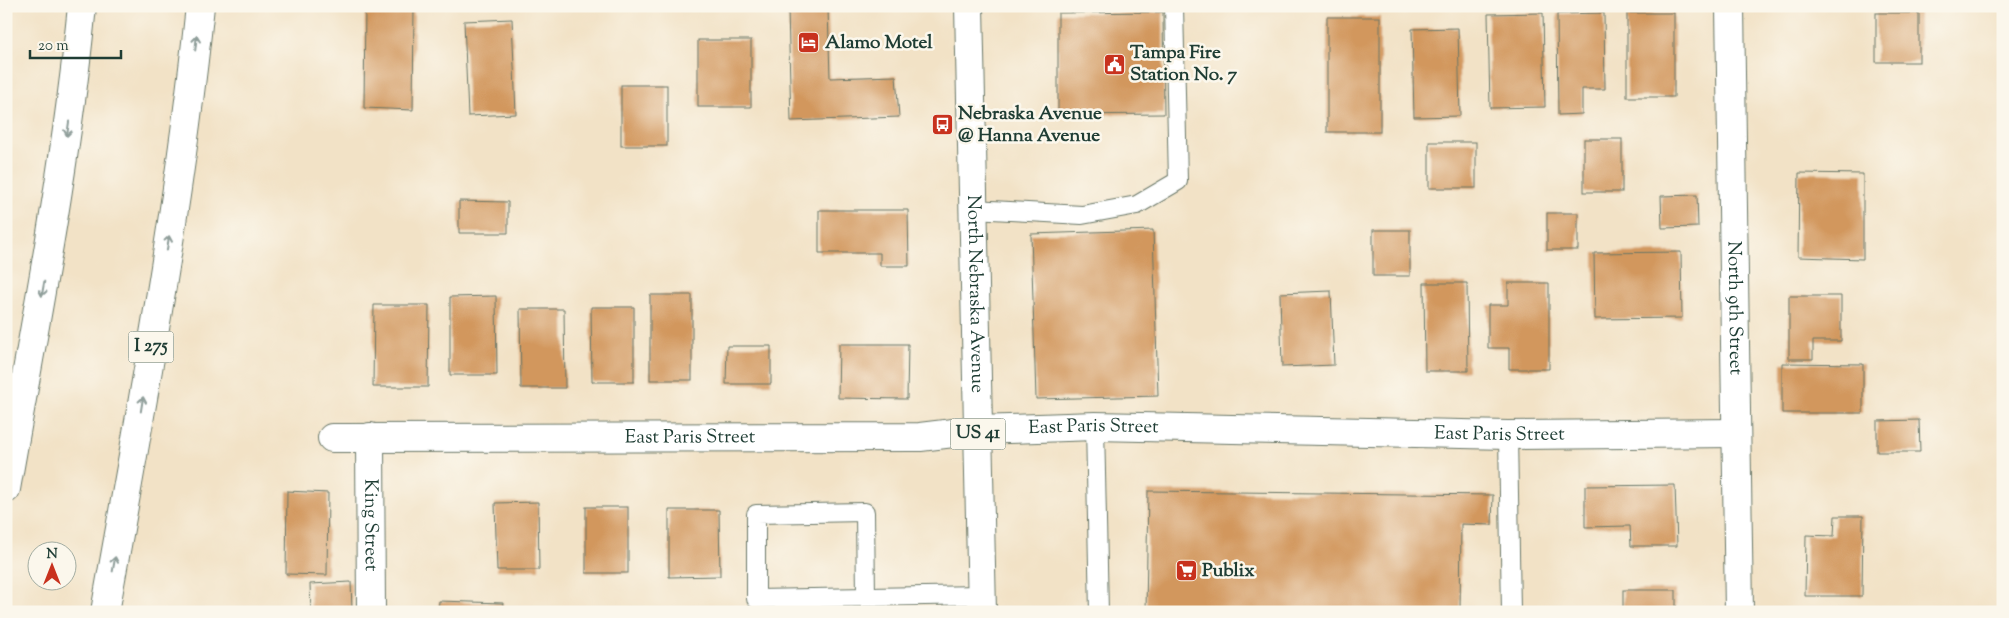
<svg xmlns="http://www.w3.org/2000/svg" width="2009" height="618" font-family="'Sorts Mill Goudy',serif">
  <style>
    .building { fill: #d2975d }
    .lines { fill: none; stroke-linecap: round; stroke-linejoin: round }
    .lane-casing { stroke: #697767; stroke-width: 20 }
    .street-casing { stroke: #697767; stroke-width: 30 }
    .primary-casing { stroke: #697767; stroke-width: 30 }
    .highway-casing { stroke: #697767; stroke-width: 30 }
    .lane { stroke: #fff; stroke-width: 18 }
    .street { stroke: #fff; stroke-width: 28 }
    .primary { stroke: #fff; stroke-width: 28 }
    .highway { stroke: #fff; stroke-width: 28 }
    .oneway { stroke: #8f9e9a }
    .labels { text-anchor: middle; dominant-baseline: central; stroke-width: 5; stroke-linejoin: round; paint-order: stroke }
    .shield { fill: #fbf7ec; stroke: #61756b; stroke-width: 1 }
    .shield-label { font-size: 18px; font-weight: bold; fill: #1f3d34 }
    .poi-label { font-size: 19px; font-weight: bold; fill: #1f3d34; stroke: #fbf7ec; text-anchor: start }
    .street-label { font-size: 19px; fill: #1f3d34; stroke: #fbf7ec }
  </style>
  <rect width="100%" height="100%" fill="#fbf7ec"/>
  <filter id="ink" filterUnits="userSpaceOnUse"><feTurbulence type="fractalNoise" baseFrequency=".02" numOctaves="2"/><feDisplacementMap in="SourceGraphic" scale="10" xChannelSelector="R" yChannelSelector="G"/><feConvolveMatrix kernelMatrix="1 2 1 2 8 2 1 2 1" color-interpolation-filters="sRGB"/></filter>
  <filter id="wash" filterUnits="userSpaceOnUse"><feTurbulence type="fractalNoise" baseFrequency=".0096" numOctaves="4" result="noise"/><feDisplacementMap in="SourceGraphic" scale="20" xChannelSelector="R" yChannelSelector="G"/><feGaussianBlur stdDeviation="1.12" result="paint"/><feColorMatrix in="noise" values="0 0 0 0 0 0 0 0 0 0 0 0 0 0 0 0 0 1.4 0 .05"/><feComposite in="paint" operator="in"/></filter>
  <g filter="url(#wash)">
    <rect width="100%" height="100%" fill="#f2e2c6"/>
    <g id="blocks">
      <g class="building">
        <polygon points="365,6 414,6 413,110 364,108"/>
        <polygon points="828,9 830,78 896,76 899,117 791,121 788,10"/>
        <polygon points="1163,12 1164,114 1058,115 1058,13"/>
        <polygon points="1543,13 1545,107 1490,108 1488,14"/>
        <polygon points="1604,13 1605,89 1582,89 1582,114 1558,115 1557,14"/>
        <rect x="1627" y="13" width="47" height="84"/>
        <rect x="1876" y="13" width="43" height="49"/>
        <rect x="1327" y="17" width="53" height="115"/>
        <polygon points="512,19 516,114 468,116 464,21"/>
        <polygon points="1458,28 1460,116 1414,117 1412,29"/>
        <rect x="698" y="40" width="53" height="67"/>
        <rect x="621" y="85" width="46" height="61"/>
        <rect x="1584" y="139" width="38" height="53"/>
        <rect x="1429" y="142" width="47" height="46"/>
        <polygon points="1799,173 1863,174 1863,259 1798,257"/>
        <polygon points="1697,195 1698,227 1662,228 1661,196"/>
        <polygon points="459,201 508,202 508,233 459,233"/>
        <polygon points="819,210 908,210 909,266 880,266 880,253 819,253"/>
        <rect x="1547" y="213" width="31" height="37"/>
        <polygon points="1153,230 1158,396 1036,399 1031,234"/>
        <rect x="1373" y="230" width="37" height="46"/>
        <polygon points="1681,252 1682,318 1595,319 1594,253"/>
        <polygon points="1424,283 1467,283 1468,371 1425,371"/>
        <polygon points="1508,283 1549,283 1549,369 1509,369 1509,348 1488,348 1488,305 1508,305"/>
        <polygon points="1331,291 1334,365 1282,367 1280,293"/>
        <rect x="650" y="295" width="42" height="85"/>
        <polygon points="496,296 497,375 450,375 450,297"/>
        <polygon points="1789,296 1841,296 1841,341 1813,341 1813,359 1789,359"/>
        <polygon points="374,305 429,305 428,387 373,387"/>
        <polygon points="591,307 634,307 634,382 592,382"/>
        <polygon points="520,309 564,309 565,388 521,388"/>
        <polygon points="839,344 908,344 907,399 838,398"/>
        <polygon points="727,346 771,346 771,384 726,384"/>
        <polygon points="1782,363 1863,364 1863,413 1782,413"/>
        <polygon points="1919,420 1920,452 1877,452 1877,421"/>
        <polygon points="1675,485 1677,546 1631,546 1630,526 1585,527 1585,486"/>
        <polygon points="287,491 328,493 327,575 286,574"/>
        <polygon points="1148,491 1493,495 1492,525 1461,524 1460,612 1146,612"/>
        <polygon points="538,502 539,570 497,570 495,503"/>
        <rect x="586" y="507" width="42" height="66"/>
        <polygon points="669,510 719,510 720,576 669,577"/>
        <polygon points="1835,516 1863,516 1862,596 1805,596 1806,535 1834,536"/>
        <polygon points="351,582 352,610 311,612 310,584"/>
        <rect x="1623" y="590" width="53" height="22"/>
        <polygon points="439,601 503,603 502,612 438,612"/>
      </g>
    </g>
  </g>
  <g filter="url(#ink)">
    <use href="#blocks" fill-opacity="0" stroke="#697767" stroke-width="1"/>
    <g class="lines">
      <defs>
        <g id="lane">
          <polyline points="973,209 1082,215 1137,205 1178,181 1174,6"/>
          <polyline points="1095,426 1099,612"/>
          <polyline points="1508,435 1511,612"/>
          <polyline points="866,597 865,512 756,514 756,599 981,595"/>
        </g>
        <g id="street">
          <path id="s1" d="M1730 6 1739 612"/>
          <path id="s2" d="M370 437 371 612"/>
          <path id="s3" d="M332 438 920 437 978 430 1095 426 1508 435 1736 433"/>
        </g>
        <g id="primary">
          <path id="s4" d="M969 6 982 612"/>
        </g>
        <g id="highway">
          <path d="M6 489C34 328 66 169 82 6"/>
          <path d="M105 612C141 411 179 209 200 6"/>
        </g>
      </defs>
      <use href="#lane" class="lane-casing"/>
      <use href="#street" class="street-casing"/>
      <use href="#primary" class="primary-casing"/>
      <use href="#highway" class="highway-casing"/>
      <use href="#lane" class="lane"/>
      <use href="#street" class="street"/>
      <use href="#primary" class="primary"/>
      <use href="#highway" class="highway"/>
    </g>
    <defs><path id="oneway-shaft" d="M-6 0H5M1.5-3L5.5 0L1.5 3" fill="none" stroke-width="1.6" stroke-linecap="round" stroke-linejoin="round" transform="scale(1.25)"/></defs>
    <g class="oneway">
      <use href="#oneway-shaft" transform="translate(196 43) rotate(-84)"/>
      <use href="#oneway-shaft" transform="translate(68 129) rotate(98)"/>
      <use href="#oneway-shaft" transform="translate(168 243) rotate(-81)"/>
      <use href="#oneway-shaft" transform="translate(43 289) rotate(100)"/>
      <use href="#oneway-shaft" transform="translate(142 404) rotate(-81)"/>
      <use href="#oneway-shaft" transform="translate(114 564) rotate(-80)"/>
    </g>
  </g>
  <defs>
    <symbol id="hotel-square" viewBox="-11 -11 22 22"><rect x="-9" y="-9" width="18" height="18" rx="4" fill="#c8321e" stroke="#fbf7ec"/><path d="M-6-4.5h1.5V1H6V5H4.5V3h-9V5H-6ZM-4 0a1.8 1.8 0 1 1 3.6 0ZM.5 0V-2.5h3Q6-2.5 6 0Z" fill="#fff"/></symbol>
    <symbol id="civic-square" viewBox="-11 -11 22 22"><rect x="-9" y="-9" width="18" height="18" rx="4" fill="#c8321e" stroke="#fbf7ec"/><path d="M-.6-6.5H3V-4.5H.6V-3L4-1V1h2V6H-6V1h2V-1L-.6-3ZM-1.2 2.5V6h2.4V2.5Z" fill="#fff"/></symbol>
    <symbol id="bus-square" viewBox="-11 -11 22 22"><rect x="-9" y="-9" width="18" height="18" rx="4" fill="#c8321e" stroke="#fbf7ec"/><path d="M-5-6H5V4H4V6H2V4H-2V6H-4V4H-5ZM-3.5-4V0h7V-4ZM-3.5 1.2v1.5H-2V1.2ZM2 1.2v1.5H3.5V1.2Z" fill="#fff"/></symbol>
    <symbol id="supermarket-square" viewBox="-11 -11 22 22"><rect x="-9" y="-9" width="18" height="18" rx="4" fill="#c8321e" stroke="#fbf7ec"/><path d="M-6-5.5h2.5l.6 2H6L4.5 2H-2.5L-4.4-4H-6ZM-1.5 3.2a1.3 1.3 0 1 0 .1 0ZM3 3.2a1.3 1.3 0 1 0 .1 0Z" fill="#fff"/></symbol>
  </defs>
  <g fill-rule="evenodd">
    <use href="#hotel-square" x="796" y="30" width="25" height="25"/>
    <use href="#civic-square" x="1102" y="52" width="25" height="25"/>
    <use href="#bus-square" x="930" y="112" width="25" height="25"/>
    <use href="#supermarket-square" x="1174" y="558" width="25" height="25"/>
  </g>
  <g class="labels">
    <g class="shield">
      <rect x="128.5" y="331.5" width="45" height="31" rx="4"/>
      <rect x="950.5" y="418.5" width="55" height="31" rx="4"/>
    </g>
    <g class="shield-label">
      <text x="151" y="347">I 275</text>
      <text x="978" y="434">US 41</text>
    </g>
    <g class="poi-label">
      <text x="825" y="43">Alamo Motel</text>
      <text x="1130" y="53">Tampa Fire<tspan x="1130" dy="22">Station No. 7</tspan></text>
      <text x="958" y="114">Nebraska Avenue<tspan x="958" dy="22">@ Hanna Avenue</tspan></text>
      <text x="1202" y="571">Publix</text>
    </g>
    <g class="street-label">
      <text stroke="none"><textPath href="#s4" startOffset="288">North Nebraska Avenue</textPath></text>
      <text stroke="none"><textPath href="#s1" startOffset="302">North 9th Street</textPath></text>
      <text stroke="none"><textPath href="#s3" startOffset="762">East Paris Street</textPath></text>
      <text stroke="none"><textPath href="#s3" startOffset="1168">East Paris Street</textPath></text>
      <text stroke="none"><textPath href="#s3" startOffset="358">East Paris Street</textPath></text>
      <text stroke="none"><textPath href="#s2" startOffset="88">King Street</textPath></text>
    </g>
  </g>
  <rect width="2009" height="618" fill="none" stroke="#fbf7ec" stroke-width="25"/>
  <g transform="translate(52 566)"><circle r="24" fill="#fbf7ec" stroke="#a3ada2"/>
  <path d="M0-4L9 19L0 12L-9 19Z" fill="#c8321e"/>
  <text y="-8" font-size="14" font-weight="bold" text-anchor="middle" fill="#1f3d34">N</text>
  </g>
  <path d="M30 50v8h91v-8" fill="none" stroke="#1f3d34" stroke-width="2.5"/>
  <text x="38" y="50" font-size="15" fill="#1f3d34" stroke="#fbf7ec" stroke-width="4" paint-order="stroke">20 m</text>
</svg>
